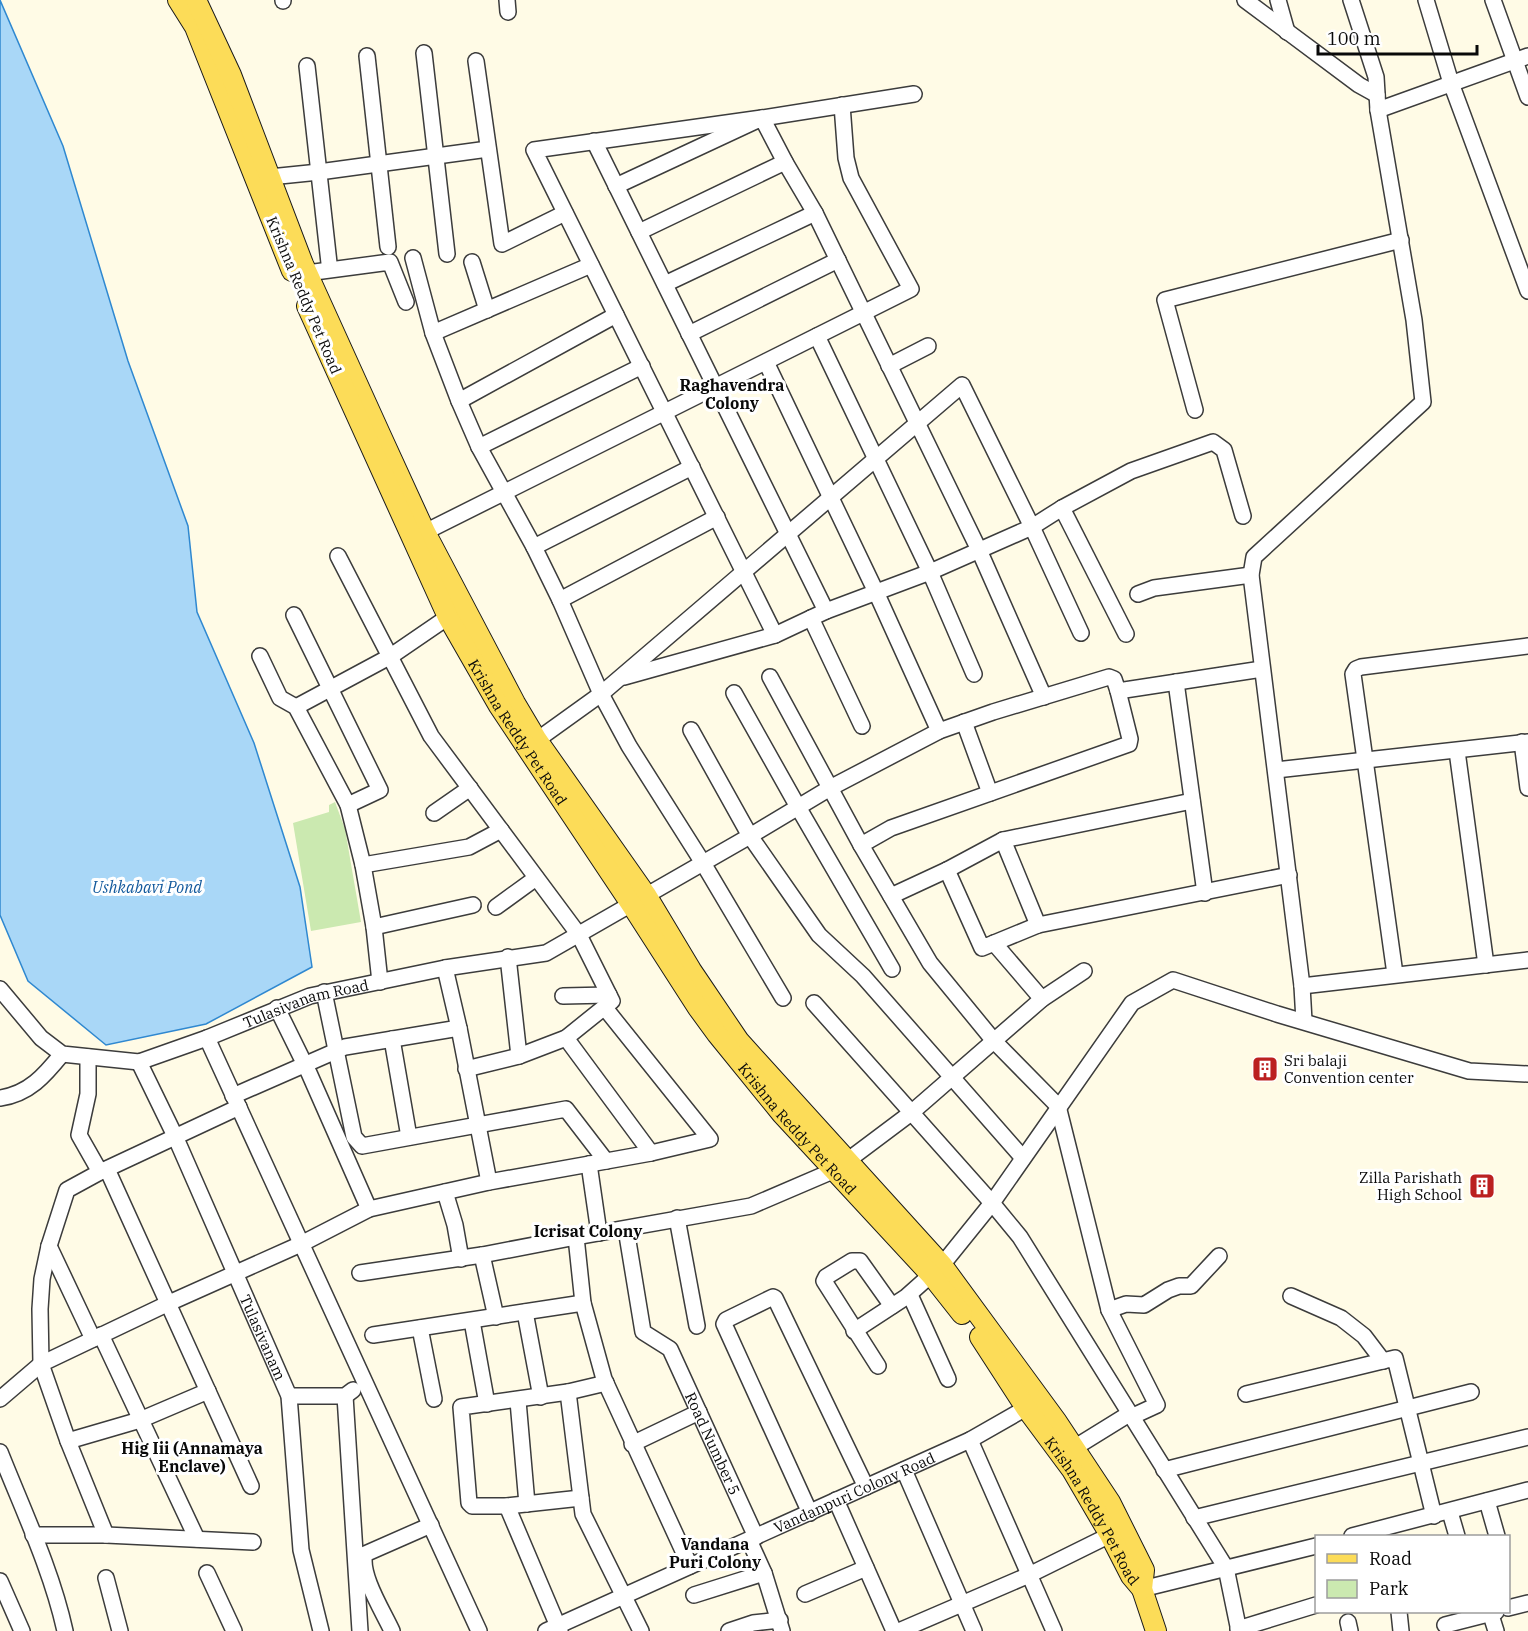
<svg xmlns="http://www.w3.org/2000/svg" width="1528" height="1631" font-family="'IBM Plex Serif',serif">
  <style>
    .green { fill: #cbe9b0 }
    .water { fill: #a9d7f7; stroke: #2f88d0; stroke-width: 1.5 }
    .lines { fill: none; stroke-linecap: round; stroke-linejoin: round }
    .minor-casing { stroke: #3c3c3c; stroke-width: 18 }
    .major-casing { stroke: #1a1a1a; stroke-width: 22 }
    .minor { stroke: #fff; stroke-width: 15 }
    .major { stroke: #fcdc58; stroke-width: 20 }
    .labels { text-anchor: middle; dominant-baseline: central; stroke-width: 6; stroke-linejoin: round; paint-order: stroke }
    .street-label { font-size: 15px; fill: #090909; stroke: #fff }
    .poi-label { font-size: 15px; fill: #090909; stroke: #fff; text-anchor: start }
    .neighbourhood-label { font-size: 16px; font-weight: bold; fill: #090909; stroke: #fff }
    .water-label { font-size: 16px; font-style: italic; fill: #12599c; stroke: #fff }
  </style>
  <rect width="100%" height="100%" fill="#fffbe6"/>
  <polygon class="green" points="335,802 345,829 361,922 311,931 293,823 329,812 329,805"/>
  <polygon class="water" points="0,0 63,146 128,361 188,526 197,612 254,743 300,887 312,967 206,1024 106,1045 28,981 0,915"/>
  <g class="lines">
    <defs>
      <g id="minor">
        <polyline points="283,0 283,1"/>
        <polyline points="507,0 508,12"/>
        <polyline points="1245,0 1359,85 1377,95"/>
        <polyline points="1278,0 1287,32"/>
        <polyline points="1426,0 1451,83 1528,291"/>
        <polyline points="1493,0 1528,97"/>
        <polyline points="424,53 447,254"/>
        <polyline points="367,56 388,247"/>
        <polyline points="476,61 502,244 565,213"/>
        <polyline points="307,66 329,263"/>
        <polyline points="1378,110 1528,56"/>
        <polyline points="594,141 826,611"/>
        <polyline points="270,177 319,172 488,149"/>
        <polyline points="616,186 762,118 785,162 815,213 979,550 1044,697"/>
        <polyline points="639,232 785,162"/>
        <polyline points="413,258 433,333 459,401 479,447 534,547 560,600 601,694 629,746 703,863 783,998"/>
        <polyline points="472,262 487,310"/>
        <polyline points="307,273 390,262 406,302"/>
        <polyline points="665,284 815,213"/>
        <polyline points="433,333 591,265"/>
        <polyline points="689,334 838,260"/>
        <polyline points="817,336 930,572 974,674"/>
        <polyline points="766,362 876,592 939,731"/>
        <polyline points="889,366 928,346"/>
        <polyline points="459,401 616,315"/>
        <polyline points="1195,410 1165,300 1401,240"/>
        <polyline points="479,447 642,366"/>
        <polyline points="1062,508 1126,634"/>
        <polyline points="417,536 911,289 851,178 846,158 842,105"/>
        <polyline points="534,547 692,467"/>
        <polyline points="338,556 431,736 579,935 612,1001 566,1038 519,1056 466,1069"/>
        <polyline points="1138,594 1154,588 1251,575"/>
        <polyline points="560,600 717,517"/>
        <polyline points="294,615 380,790 348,805"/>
        <polyline points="811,618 862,726"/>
        <polyline points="775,635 534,150 762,118 914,94"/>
        <polyline points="260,656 280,698 296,707 348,805 363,865 374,927 380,982"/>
        <polyline points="624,677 775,635 826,611 930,572 1032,527 1062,508 1131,471 1213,442 1224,450 1243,516"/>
        <polyline points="770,677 861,845 930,963 994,1041 1058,1106 1109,1310 1157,1405 1131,1417"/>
        <polyline points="1176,682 1205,893"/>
        <polyline points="734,693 798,807 892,969"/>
        <polyline points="296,707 391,656 448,617"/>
        <polyline points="964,722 990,793"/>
        <polyline points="691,730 750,836 819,935 863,976 1023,1158"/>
        <polyline points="537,740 601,694 962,385 1032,527 1081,633"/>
        <polyline points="1522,742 1528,788"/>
        <polyline points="1457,751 1486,965"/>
        <polyline points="1276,770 1528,742"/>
        <polyline points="434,813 470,788"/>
        <polyline points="1003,840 1038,925"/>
        <polyline points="861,845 891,828 1129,744 1130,739 1118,691"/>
        <polyline points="363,865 469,847 501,830"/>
        <polyline points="947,870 982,948 1038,925 1289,875"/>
        <polyline points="891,896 947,870 1003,840 1192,801"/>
        <polyline points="496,907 536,878"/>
        <polyline points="374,927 473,905"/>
        <polyline points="994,943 1042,999"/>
        <polyline points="508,957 519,1056"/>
        <polyline points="445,968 459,1028 489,1182"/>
        <polyline points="1395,974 1353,674 1356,669 1361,667 1528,646"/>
        <polyline points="1302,986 1528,960"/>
        <path id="s1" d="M0 989 41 1038 62 1054 139 1062 207 1038 310 996 445 968 546 953 750 836 830 788 939 731 993 712 1109 677 1114 679 1118 691 1262 669"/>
        <polyline points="324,992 354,1137 362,1146 566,1109 606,1161"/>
        <polyline points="563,996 609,995"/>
        <polyline points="814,1003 992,1203 1020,1237 1226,1568 1239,1631"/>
        <polyline points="277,1008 309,1073 369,1209"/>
        <polyline points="1304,1021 1302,986 1251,575 1254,557 1423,402 1414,320 1378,110 1376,77 1351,0"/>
        <polyline points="207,1038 479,1631"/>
        <polyline points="566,1038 651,1153"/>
        <polyline points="392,1039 409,1137"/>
        <polyline points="88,1057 88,1094 79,1135 100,1172 67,1190 49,1246 42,1279 40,1309 41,1364 68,1441 106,1535"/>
        <path id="s2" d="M139 1062 175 1136 289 1396 301 1550 321 1631"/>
        <polyline points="233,1096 345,1047 459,1028"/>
        <path d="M0 1098C29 1094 45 1075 62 1054"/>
        <polyline points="589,1164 599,1233"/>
        <polyline points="107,1169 251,1486"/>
        <polyline points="100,1172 239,1107"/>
        <polyline points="445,1192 455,1225 461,1259"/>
        <polyline points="677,1218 697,1326"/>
        <path id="s3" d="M626 1229 643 1332 670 1349 756 1537"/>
        <polyline points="576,1237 583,1303 604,1379 690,1566"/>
        <polyline points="49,1246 93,1339"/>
        <polyline points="482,1255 496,1317"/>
        <polyline points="360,1273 482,1255 576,1237 751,1206 835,1170 911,1113 1042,999 1084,971"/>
        <polyline points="910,1295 948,1379"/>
        <polyline points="1291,1296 1341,1318 1364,1336 1383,1361"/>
        <polyline points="1109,1310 1126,1304 1144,1305 1168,1290 1179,1286 1191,1286 1219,1256"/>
        <polyline points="525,1312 541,1397"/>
        <polyline points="472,1321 487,1404"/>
        <polyline points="420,1328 434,1399"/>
        <polyline points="854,1331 906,1297 942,1265 992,1203 1132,1003 1173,980 1277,1014 1469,1071 1528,1074"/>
        <polyline points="101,1335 197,1539"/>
        <polyline points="373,1335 583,1303"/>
        <polyline points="878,1366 824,1281 826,1277 852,1261 860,1261 892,1306"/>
        <polyline points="606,1383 568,1392 583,1514 641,1631"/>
        <polyline points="568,1392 461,1407 469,1503 472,1506 507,1506 581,1498"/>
        <polyline points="1246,1394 1395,1358 1434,1516"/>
        <polyline points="289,1396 345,1396 353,1390"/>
        <polyline points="345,1396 360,1631"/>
        <polyline points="0,1399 41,1364 169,1303 301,1244 369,1209 489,1182 651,1153 710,1139 605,1008"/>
        <polyline points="518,1401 527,1504"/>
        <polyline points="970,1440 1054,1631"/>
        <polyline points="68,1441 140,1420 208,1391"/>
        <polyline points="632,1444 699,1412"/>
        <polyline points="1074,1448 1129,1414"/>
        <path d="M0 1452C23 1510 52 1571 65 1631"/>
        <polyline points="904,1470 974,1631"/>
        <polyline points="1164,1470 1471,1392"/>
        <polyline points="836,1500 894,1631"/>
        <polyline points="1487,1501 1497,1536"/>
        <polyline points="507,1506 560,1631"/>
        <polyline points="1450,1512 1457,1536"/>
        <polyline points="810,1513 724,1324 726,1320 773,1297 775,1298 866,1487"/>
        <polyline points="1194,1518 1528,1437"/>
        <polyline points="33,1535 106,1535 253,1542"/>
        <polyline points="1352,1536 1528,1490"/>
        <polyline points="749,1540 764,1573 782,1631"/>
        <polyline points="207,1573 234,1631"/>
        <polyline points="106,1578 120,1631"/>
        <polyline points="0,1581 22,1631"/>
        <polyline points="1142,1589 1316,1546"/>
        <polyline points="805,1594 866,1568"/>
        <polyline points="694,1595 764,1573"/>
        <polyline points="1508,1608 1528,1603"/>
        <polyline points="1399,1612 1401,1631"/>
        <polyline points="1490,1612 1496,1631"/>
        <polyline points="1348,1622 1350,1631"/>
        <polyline points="1445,1625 1496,1612"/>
        <polyline points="1238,1629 1316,1605"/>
        <path d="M392 1631C384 1613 359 1574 365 1554L431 1525"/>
        <path id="s4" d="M546 1631 970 1440 1026 1408"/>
        <polyline points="729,1631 753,1623 780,1620"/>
        <polyline points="899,1631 1029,1575 1110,1535"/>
      </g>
      <g id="major">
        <polyline points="178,0 195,27 292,271"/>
        <polyline points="196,0 231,75 303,264 381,436 425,532 515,703 537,740 646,895 691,970 739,1041 942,1265 1057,1422 1110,1502 1144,1570 1142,1589 1156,1631"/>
        <path id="s5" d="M307 306 448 617 499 706 631 904 698 1008 717 1034 782 1114 932 1276 962 1314"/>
        <path id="s6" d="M980 1337 1026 1408 1072 1470 1110 1535 1131 1576 1142 1589"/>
      </g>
    </defs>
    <use href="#minor" class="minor-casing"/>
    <use href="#major" class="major-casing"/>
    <use href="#minor" class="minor"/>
    <use href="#major" class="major"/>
  </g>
  <defs>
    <symbol id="building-square" viewBox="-11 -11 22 22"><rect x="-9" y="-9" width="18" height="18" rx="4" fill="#bb2020" stroke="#fff"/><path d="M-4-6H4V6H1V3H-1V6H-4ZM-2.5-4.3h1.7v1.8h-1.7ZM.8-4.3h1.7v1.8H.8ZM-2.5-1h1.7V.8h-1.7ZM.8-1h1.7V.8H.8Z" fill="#fff"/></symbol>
  </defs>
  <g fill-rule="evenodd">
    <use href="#building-square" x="1250" y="1054" width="30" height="30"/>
    <use href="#building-square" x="1467" y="1171" width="30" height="30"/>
  </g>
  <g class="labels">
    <g class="street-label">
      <text transform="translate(304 295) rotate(67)">Krishna Reddy Pet Road</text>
      <text stroke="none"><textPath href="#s5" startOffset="476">Krishna Reddy Pet Road</textPath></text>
      <text stroke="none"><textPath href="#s1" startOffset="345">Tulasivanam Road</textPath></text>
      <text stroke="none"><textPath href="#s5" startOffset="962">Krishna Reddy Pet Road</textPath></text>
      <text stroke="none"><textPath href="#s2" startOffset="302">Tulasivanam</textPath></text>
      <text stroke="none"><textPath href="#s3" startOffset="240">Road Number 5</textPath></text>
      <text stroke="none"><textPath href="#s4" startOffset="338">Vandanpuri Colony Road</textPath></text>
      <text stroke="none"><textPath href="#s6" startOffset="207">Krishna Reddy Pet Road</textPath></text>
    </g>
    <g class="poi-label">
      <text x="1284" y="1060">Sri balaji<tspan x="1284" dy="17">Convention center</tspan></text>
      <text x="1462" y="1177" text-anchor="end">Zilla Parishath<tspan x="1462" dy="17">High School</tspan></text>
    </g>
    <g class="neighbourhood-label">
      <text x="732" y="385">Raghavendra<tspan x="732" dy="18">Colony</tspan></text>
      <text x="588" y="1231">Icrisat Colony</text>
      <text x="192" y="1448">Hig Iii (Annamaya<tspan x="192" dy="18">Enclave)</tspan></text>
      <text x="715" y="1544">Vandana<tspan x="715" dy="18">Puri Colony</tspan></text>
    </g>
    <g class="water-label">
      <text x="147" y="887">Ushkabavi Pond</text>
    </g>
  </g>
  <rect x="1315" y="1535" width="195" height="78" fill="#ffffff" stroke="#9d9d9d" stroke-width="1.5"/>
  <rect x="1327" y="1554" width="30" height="9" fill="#fcdc58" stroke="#9d9d9d" stroke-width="1.5"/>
  <text x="1369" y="1565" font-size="18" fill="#090909">Road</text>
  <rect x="1327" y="1580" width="30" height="18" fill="#cbe9b0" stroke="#9d9d9d" stroke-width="1.5"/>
  <text x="1369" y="1595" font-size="18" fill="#090909">Park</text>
  <path d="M1318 45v9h159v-9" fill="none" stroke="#090909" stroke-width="3"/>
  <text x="1327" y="45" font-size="18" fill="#090909" stroke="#ffffff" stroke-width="4.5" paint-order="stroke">100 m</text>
</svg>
